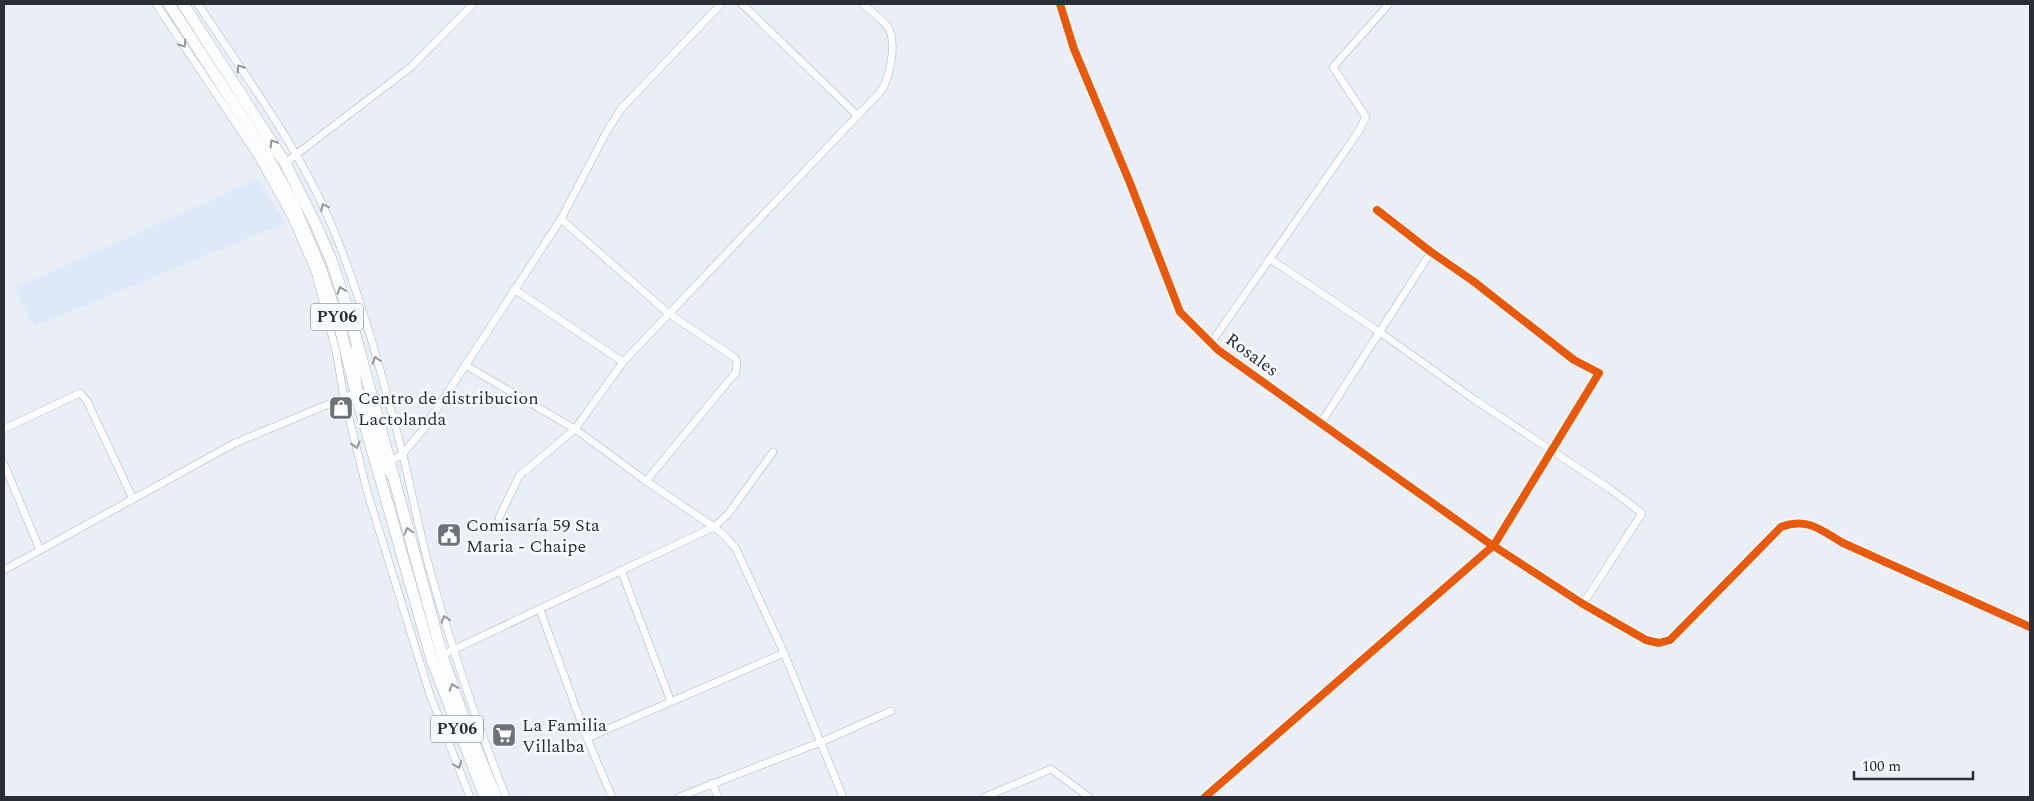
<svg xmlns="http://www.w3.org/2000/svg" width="2034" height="801" font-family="Spectral,serif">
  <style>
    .built { fill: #dde8f8 }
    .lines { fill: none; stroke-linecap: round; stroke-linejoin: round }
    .minor-casing { stroke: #b0b4bb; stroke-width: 8 }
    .trunk-casing { stroke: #b0b4bb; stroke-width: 12 }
    .minor { stroke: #fcfdfe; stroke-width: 7 }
    .trunk { stroke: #fcfdfe; stroke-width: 11 }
    .cycleway-casing { stroke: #f8fbfe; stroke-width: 11 }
    .cycleway { stroke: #e8590c; stroke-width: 8 }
    .oneway { stroke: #93969a }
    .labels { text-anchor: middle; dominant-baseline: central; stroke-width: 5; stroke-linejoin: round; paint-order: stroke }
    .shield { fill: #f8fbfe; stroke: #686c71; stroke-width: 1 }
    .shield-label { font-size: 16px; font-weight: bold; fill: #2a2e35 }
    .street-label { font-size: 18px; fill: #2a2e35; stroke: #f8fbfe }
    .poi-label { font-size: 18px; fill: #2a2e35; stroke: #f8fbfe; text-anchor: start }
  </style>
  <rect width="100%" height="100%" fill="#eaeff7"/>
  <polygon class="built" points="258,179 285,223 35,326 15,288"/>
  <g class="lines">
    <defs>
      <g id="minor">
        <polyline points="156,4 257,155 291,216 315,271 336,351 344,397 367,491 430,695 470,797"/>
        <path d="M198 4C248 80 305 155 338 241 365 310 384 383 403 455 413 497 421 540 433 581 454 654 478 727 506 797"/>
        <polyline points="742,4 857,115"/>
        <path d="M1060 4 1074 49 1130 183 1180 312 1218 350 1486 541 1583 604 1646 640 1659 643 1670 640 1781 527C1807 517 1821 530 1843 543L2030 627"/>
        <polyline points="285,163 411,67 473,4"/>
        <polyline points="561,219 668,313 734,357 737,361 736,372 646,481"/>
        <polyline points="1270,259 1381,333 1475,400 1610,489 1642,513 1583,604"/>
        <polyline points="514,289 623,362"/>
        <polyline points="355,343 354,355 359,391 364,394 383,466 391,476"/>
        <polyline points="1211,343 1357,134 1366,117 1333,67 1389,4"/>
        <polyline points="465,365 575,429 646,481 714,527 726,537 736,549 784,653 843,797"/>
        <polyline points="1321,423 1431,252"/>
        <polyline points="4,429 80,393 87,401 133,499"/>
        <polyline points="389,461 402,455 425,427 561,219 607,131 621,109 721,4"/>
        <polyline points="4,464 40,550"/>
        <path d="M499 518 519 476 575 429 623 362 881 91C890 77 898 40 887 26 880 18 871 11 863 4"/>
        <polyline points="4,570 235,443 358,392"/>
        <polyline points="621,570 671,702"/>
        <polyline points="540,610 587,738 612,797"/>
        <polyline points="440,656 714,527 728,514 773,452"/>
        <polyline points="587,738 784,653"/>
        <polyline points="712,783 718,797"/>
        <polyline points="679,797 821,742 891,711"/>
        <polyline points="985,797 1051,769 1089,797"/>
        <polyline points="1205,797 1494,545 1599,373 1574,360 1473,281 1431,252 1377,210"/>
      </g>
      <g id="trunk">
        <polyline points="169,4 267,155 293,203 320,267 339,323 356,393 432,660 485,797"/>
        <polyline points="183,4 285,163 316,225 332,262 351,320 442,655 461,711 496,797"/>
      </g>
    </defs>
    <use href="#minor" class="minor-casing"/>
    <use href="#trunk" class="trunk-casing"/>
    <use href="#minor" class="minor"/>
    <use href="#trunk" class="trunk"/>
    <defs>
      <g id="cycleway">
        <path d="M1060 4 1074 49 1130 183 1180 312 1218 350 1486 541 1583 604 1646 640 1659 643 1670 640 1781 527C1807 517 1821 530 1843 543L2030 627"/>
        <polyline points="1205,797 1494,545 1599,373 1574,360 1473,281 1431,252 1377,210"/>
      </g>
    </defs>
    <use href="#cycleway" class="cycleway-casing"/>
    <use href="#cycleway" class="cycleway"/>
  </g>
  <defs><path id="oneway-chevron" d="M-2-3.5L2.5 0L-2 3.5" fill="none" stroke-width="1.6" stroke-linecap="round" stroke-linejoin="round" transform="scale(1.25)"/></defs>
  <g class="oneway">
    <use href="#oneway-chevron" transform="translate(183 44) rotate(57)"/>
    <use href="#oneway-chevron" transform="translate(240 68) rotate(-123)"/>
    <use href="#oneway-chevron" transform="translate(273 143) rotate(-123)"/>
    <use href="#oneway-chevron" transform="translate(324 207) rotate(-116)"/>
    <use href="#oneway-chevron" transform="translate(341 290) rotate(-109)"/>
    <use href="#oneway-chevron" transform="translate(376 360) rotate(-106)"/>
    <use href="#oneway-chevron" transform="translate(356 445) rotate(76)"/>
    <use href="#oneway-chevron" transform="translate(408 531) rotate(-105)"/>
    <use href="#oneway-chevron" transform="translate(445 619) rotate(-108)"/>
    <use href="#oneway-chevron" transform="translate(453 687) rotate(-109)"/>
    <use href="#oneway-chevron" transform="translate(458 765) rotate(69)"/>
  </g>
  <defs>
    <symbol id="shop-square" viewBox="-11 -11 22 22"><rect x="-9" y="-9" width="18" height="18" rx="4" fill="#6d7279" stroke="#f8fbfe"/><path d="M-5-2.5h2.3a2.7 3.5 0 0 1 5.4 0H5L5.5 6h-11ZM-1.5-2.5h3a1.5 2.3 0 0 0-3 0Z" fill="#fff"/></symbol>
    <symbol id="civic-square" viewBox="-11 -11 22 22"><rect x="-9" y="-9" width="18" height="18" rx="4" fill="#6d7279" stroke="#f8fbfe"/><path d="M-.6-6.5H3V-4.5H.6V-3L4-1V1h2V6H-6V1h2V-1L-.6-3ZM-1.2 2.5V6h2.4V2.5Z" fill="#fff"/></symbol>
    <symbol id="supermarket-square" viewBox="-11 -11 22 22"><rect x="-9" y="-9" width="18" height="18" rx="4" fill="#6d7279" stroke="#f8fbfe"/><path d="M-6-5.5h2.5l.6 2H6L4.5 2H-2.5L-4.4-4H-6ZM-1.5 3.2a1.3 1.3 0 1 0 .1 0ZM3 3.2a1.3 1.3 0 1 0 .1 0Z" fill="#fff"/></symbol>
  </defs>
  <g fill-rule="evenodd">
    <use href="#shop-square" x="327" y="394" width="28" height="28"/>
    <use href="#civic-square" x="435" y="521" width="28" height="28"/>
    <use href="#supermarket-square" x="490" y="721" width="28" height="28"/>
  </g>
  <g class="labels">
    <g class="shield">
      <rect x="311" y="303.5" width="52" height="27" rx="4"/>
      <rect x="431" y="715.5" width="52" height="27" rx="4"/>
    </g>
    <g class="shield-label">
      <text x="337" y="317">PY06</text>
      <text x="457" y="729">PY06</text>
    </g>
    <g class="street-label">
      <text transform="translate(1252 355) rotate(36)">Rosales</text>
    </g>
    <g class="poi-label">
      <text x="358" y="398">Centro de distribucion<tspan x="358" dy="21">Lactolanda</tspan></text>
      <text x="466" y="525">Comisaría 59 Sta<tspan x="466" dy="21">Maria - Chaipe</tspan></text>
      <text x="522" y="725">La Familia<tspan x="522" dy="21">Villalba</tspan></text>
    </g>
  </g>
  <rect width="2034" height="801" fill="none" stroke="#2a2e35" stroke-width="10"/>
  <path d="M1854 771v8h119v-8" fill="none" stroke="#2a2e35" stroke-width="2.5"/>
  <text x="1862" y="771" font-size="15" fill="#2a2e35" stroke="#f8fbfe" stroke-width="4" paint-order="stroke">100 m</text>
</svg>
